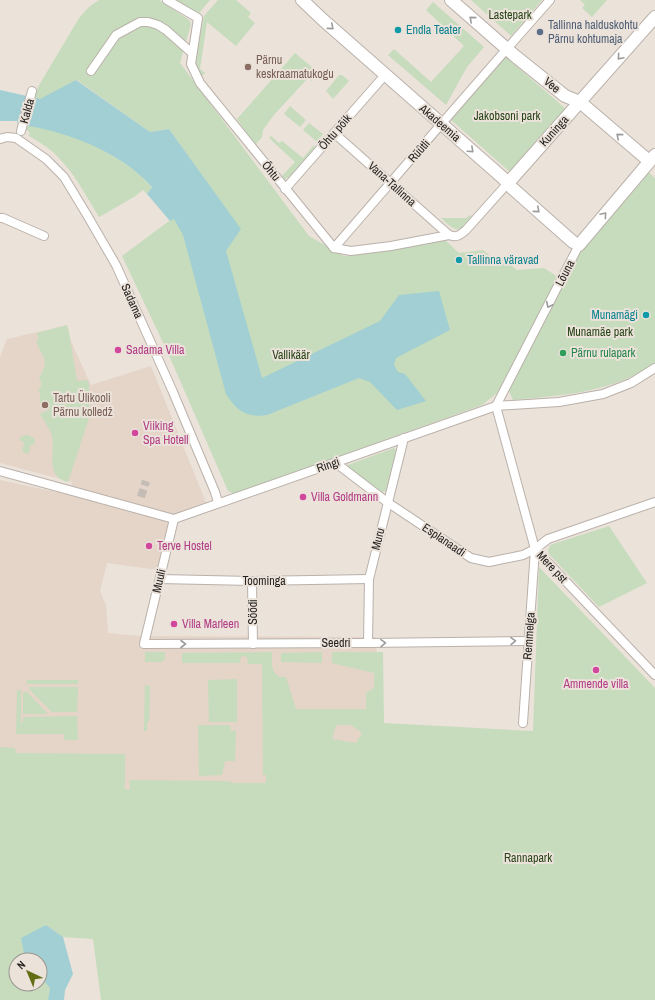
<svg xmlns="http://www.w3.org/2000/svg" width="655" height="1000" font-family="'Archivo Narrow',sans-serif">
  <style>
    .built { fill: #e4d5c8 }
    .green { fill: #c6dcbd; fill-rule: evenodd }
    .water { fill: #a1cfd3 }
    .lines { fill: none; stroke-linecap: round; stroke-linejoin: round }
    .street-tunnel { stroke: #c4bcb5; stroke-width: 8; stroke-dasharray: 8 4; stroke-linecap: butt }
    .street-casing { stroke: #bab1aa; stroke-width: 10 }
    .secondary-casing { stroke: #bab1aa; stroke-width: 14 }
    .street { stroke: #fff; stroke-width: 8 }
    .secondary { stroke: #fff; stroke-width: 12 }
    .oneway { stroke: #9d9c9b }
    .culture-dot { fill: #0f9aa8; stroke: #ebe2da; stroke-width: 1.5 }
    .service-dot { fill: #5c6f8a; stroke: #ebe2da; stroke-width: 1.5 }
    .education-dot { fill: #8d6e63; stroke: #ebe2da; stroke-width: 1.5 }
    .hotel-dot { fill: #d1479c; stroke: #ebe2da; stroke-width: 1.5 }
    .leisure-dot { fill: #2e9e5b; stroke: #ebe2da; stroke-width: 1.5 }
    .labels { text-anchor: middle; dominant-baseline: central; stroke-width: 4; stroke-linejoin: round; paint-order: stroke }
    .park-label { font-size: 12px; fill: #274417; stroke: #ebe2da }
    .service-label { font-size: 12px; fill: #4e5e75; stroke: #ebe2da; text-anchor: start }
    .culture-label { font-size: 12px; fill: #0d838f; stroke: #ebe2da; text-anchor: start }
    .education-label { font-size: 12px; fill: #785e54; stroke: #ebe2da; text-anchor: start }
    .street-label { font-size: 12px; fill: #262320; stroke: #ebe2da }
    .hotel-label { font-size: 12px; fill: #b23c85; stroke: #ebe2da; text-anchor: start }
    .leisure-label { font-size: 12px; fill: #27864d; stroke: #ebe2da; text-anchor: start }
  </style>
  <rect width="100%" height="100%" fill="#ebe2da"/>
  <polygon class="built" points="64,326 91,385 151,366 209,510 177,522 166,571 107,563 100,591 106,605 108,633 140,636 376,637 379,706 339,775 154,797 15,757 0,749 0,480 70,495 72,482 0,463 0,357 7,339"/>
  <g class="green">
    <polygon points="99,0 159,0 189,20 191,24 180,63 309,236 344,256 365,254 444,239 459,253 483,250 492,257 499,256 517,270 544,268 558,277 504,383 497,393 482,405 234,494 228,491 168,353 122,256 212,189 169,129 150,132 77,80 41,99 34,99 38,87 79,18 89,7"/>
    <polygon points="176,0 210,0 199,13"/>
    <polygon points="218,0 236,0 251,13 248,17 255,23 236,46 207,22 200,69 205,73 202,76 200,76 195,62 204,16"/>
    <polygon points="471,0 542,0 511,36"/>
    <polygon points="580,0 607,0 592,17 582,8 585,5"/>
    <polygon points="433,2 484,47 467,67 446,105 388,55 394,49 431,82 464,46 426,10"/>
    <polygon points="295,53 319,73 312,81 308,78 273,116 263,130 262,137 256,144 254,144 237,119"/>
    <polygon points="506,57 567,110 510,172 451,120"/>
    <polygon points="339,75 342,75 349,81 333,99 326,91"/>
    <polygon points="290,106 306,120 300,127 284,114"/>
    <polygon points="309,123 323,134 317,142 303,130"/>
    <path d="M26 125C69 131 123 154 152 187L147 194 143 190 134 197 99 217C86 196 74 172 56 155 48 147 37 141 28 135L30 133 25 128Z"/>
    <path d="M271 136 279 143 282 141 303 158 314 145 315 147C308 155 293 179 282 180L280 178 295 162 269 138Z"/>
    <path d="M647 171 655 178V364C608 393 566 395 513 400L509 391 581 249Z"/>
    <path d="M470 215 472 216C458 232 458 234 441 218H466Z"/>
    <path d="M67 325 69 332 77 381 87 380 89 384V418L68 482C44 476 56 452 52 436 50 429 44 421 40 414L50 409 46 402 40 404V393L38 389 41 387V382L39 378C51 359 42 358 36 341L39 340 37 333Z"/>
    <polygon points="28,435 34,438 35,444 30,445 29,454 22,452 24,442 19,440 22,436"/>
    <polygon points="394,448 397,451 386,491 382,492 345,466"/>
    <polygon points="609,526 647,583 599,607 549,554 548,550 550,545"/>
    <path d="M539 567 655 688V1000H101L93 939 63 937 46 925 25 958 27 960H16V984H40V976L50 988 48 1000H0V747L15 748 16 753 125 754V781L124 788 129 790 130 787 129 780 227 781 235 783H266V775H263L262 664H248L247 657 241 656 240 663H182V653L272 652C272 662 270 672 280 677H286L296 709H366V693L374 688V673L332 663V652H383L384 723 533 731ZM336 725H351L362 733 356 743 332 739Z"/>
    <polygon points="145,652 165,652 165,660 163,660 162,662 145,662"/>
    <polygon points="322,652 322,663 281,662 281,653"/>
    <polygon points="237,679 237,722 209,722 208,680"/>
    <rect x="27" y="680" width="51" height="4"/>
    <polygon points="145,685 150,686 149,722 147,722 147,731 144,731"/>
    <polygon points="29,687 78,687 77,712 52,712 30,690"/>
    <polygon points="17,690 21,690 21,723 23,722 23,717 77,716 78,740 64,740 64,734 16,734"/>
    <polygon points="23,692 27,692 48,714 23,714"/>
    <polygon points="198,725 230,725 231,731 236,731 235,761 225,761 222,775 199,776"/>
  </g>
  <g class="water">
    <path d="M76 80 150 132 169 129 241 229 226 251 262 378 380 321 399 295 439 291 450 330 396 358 394 365 398 372 405 374 426 401 397 410 370 382 359 378 267 415C246 418 237 411 226 394L183 235 174 219 170 221 147 194 152 187C119 150 64 131 18 124L17 121H0V90L40 99Z"/>
    <polygon points="46,925 63,937 73,974 65,990 64,1000 48,1000 50,988 40,976 40,960 27,960 25,958 21,938"/>
  </g>
  <g class="lines">
    <polyline class="street-tunnel" points="141,497 146,481"/>
    <defs>
      <g id="street">
        <polyline points="167,0 198,18 191,64 200,83 334,248 351,251 391,246 449,235"/>
        <polyline points="91,71 116,35 140,22 148,22 158,25 166,30 192,53"/>
        <polyline points="21,131 32,91"/>
        <path d="M334 133 449 235C457 238 460 235 466 230L508 183"/>
        <polyline points="0,139 7,137 16,138 46,159 64,177 87,215 116,265 173,392 215,492 218,502"/>
        <polyline points="285,189 385,75"/>
        <polyline points="0,218 3,218 44,236"/>
        <polyline points="579,245 496,406 535,549 655,675"/>
        <path d="M334 248C406 165 477 82 550 0"/>
        <polyline points="336,463 387,502 471,558 489,562 523,555 535,549 548,539 655,502"/>
        <polyline points="0,471 174,519 496,406 559,402 603,394 631,383 655,368"/>
        <polyline points="174,519 144,644 368,643 528,641"/>
        <polyline points="160,579 252,581 369,579"/>
        <polyline points="252,581 253,644"/>
        <polyline points="368,643 369,579 404,438"/>
        <polyline points="523,723 535,549"/>
      </g>
      <g id="secondary">
        <polyline points="302,0 322,19 503,178 512,188 573,242 579,245 655,155"/>
        <polyline points="451,0 515,56 565,96 580,102 649,161"/>
        <polyline points="508,183 655,17"/>
      </g>
    </defs>
    <use href="#street" class="street-casing"/>
    <use href="#secondary" class="secondary-casing"/>
    <use href="#street" class="street"/>
    <use href="#secondary" class="secondary"/>
  </g>
  <defs><path id="oneway-chevron" d="M-2-3.5L2.5 0L-2 3.5" fill="none" stroke-width="1.6" stroke-linecap="round" stroke-linejoin="round"/></defs>
  <g class="oneway">
    <use href="#oneway-chevron" transform="translate(472 19) rotate(-139)"/>
    <use href="#oneway-chevron" transform="translate(331 27) rotate(41)"/>
    <use href="#oneway-chevron" transform="translate(620 57) rotate(131)"/>
    <use href="#oneway-chevron" transform="translate(619 136) rotate(-139)"/>
    <use href="#oneway-chevron" transform="translate(471 150) rotate(42)"/>
    <use href="#oneway-chevron" transform="translate(537 210) rotate(41)"/>
    <use href="#oneway-chevron" transform="translate(604 215) rotate(-50)"/>
    <use href="#oneway-chevron" transform="translate(549 305) rotate(117)"/>
    <use href="#oneway-chevron" transform="translate(513 641) rotate(-1)"/>
    <use href="#oneway-chevron" transform="translate(383 643) rotate(-1)"/>
    <use href="#oneway-chevron" transform="translate(183 644)"/>
  </g>
  <g class="culture-dot">
    <circle cx="398" cy="30" r="4"/>
    <circle cx="459" cy="260" r="4"/>
    <circle cx="646" cy="315" r="4"/>
  </g>
  <circle class="service-dot" cx="540" cy="32" r="4"/>
  <g class="education-dot">
    <circle cx="248" cy="67" r="4"/>
    <circle cx="45" cy="405" r="4"/>
  </g>
  <g class="hotel-dot">
    <circle cx="118" cy="350" r="4"/>
    <circle cx="135" cy="433" r="4"/>
    <circle cx="303" cy="497" r="4"/>
    <circle cx="149" cy="546" r="4"/>
    <circle cx="174" cy="624" r="4"/>
    <circle cx="596" cy="670" r="4"/>
  </g>
  <circle class="leisure-dot" cx="563" cy="353" r="4"/>
  <g class="labels">
    <g class="park-label">
      <text x="510" y="15">Lastepark</text>
      <text x="507" y="116">Jakobsoni park</text>
      <text x="600" y="332">Munamäe park</text>
      <text x="291" y="355">Vallikäär</text>
      <text x="528" y="858">Rannapark</text>
    </g>
    <g class="service-label">
      <text x="548" y="25">Tallinna halduskohtu<tspan x="548" dy="14">Pärnu kohtumaja</tspan></text>
    </g>
    <g class="culture-label">
      <text x="406" y="30">Endla Teater</text>
      <text x="467" y="260">Tallinna väravad</text>
      <text x="638" y="315" text-anchor="end">Munamägi</text>
    </g>
    <g class="education-label">
      <text x="256" y="60">Pärnu<tspan x="256" dy="14">keskraamatukogu</tspan></text>
      <text x="53" y="398">Tartu Ülikooli<tspan x="53" dy="14">Pärnu kolledž</tspan></text>
    </g>
    <g class="street-label">
      <text transform="translate(552 85) rotate(39)">Vee</text>
      <text transform="translate(27 111) rotate(-74)">Kalda</text>
      <text transform="translate(440 123) rotate(41)">Akadeemia</text>
      <text transform="translate(554 131) rotate(-48)">Kuninga</text>
      <text transform="translate(335 132) rotate(-49)">Õhtu põik</text>
      <text transform="translate(419 151) rotate(-49)">Rüütli</text>
      <text transform="translate(271 171) rotate(51)">Õhtu</text>
      <text transform="translate(392 184) rotate(42)">Vana-Tallinna</text>
      <text transform="translate(565 273) rotate(-63)">Lõuna</text>
      <text transform="translate(132 301) rotate(66)">Sadama</text>
      <text transform="translate(328 465) rotate(-19)">Ringi</text>
      <text transform="translate(378 539) rotate(-76)">Muru</text>
      <text transform="translate(444 540) rotate(34)">Esplanaadi</text>
      <text transform="translate(552 567) rotate(47)">Mere pst</text>
      <text transform="translate(159 581) rotate(-77)">Muuli</text>
      <text x="264" y="581">Toominga</text>
      <text transform="translate(253 612) rotate(-90)">Söödi</text>
      <text transform="translate(529 636) rotate(-86)">Remmelga</text>
      <text x="336" y="643">Seedri</text>
    </g>
    <g class="hotel-label">
      <text x="126" y="350">Sadama Villa</text>
      <text x="143" y="426">Viiking<tspan x="143" dy="14">Spa Hotell</tspan></text>
      <text x="311" y="497">Villa Goldmann</text>
      <text x="157" y="546">Terve Hostel</text>
      <text x="182" y="624">Villa Marleen</text>
      <text x="596" y="684" text-anchor="middle">Ammende villa</text>
    </g>
    <g class="leisure-label">
      <text x="571" y="353">Pärnu rulapark</text>
    </g>
  </g>
  <g transform="translate(28 972) rotate(316)"><circle r="19" fill="#ebe2da" stroke="#9c9690"/>
  <path d="M0-3L7 15L0 10L-7 15Z" fill="#626d14"/>
  <text y="-6" font-size="11" font-weight="bold" text-anchor="middle" fill="#262320">N</text>
  </g>
</svg>
